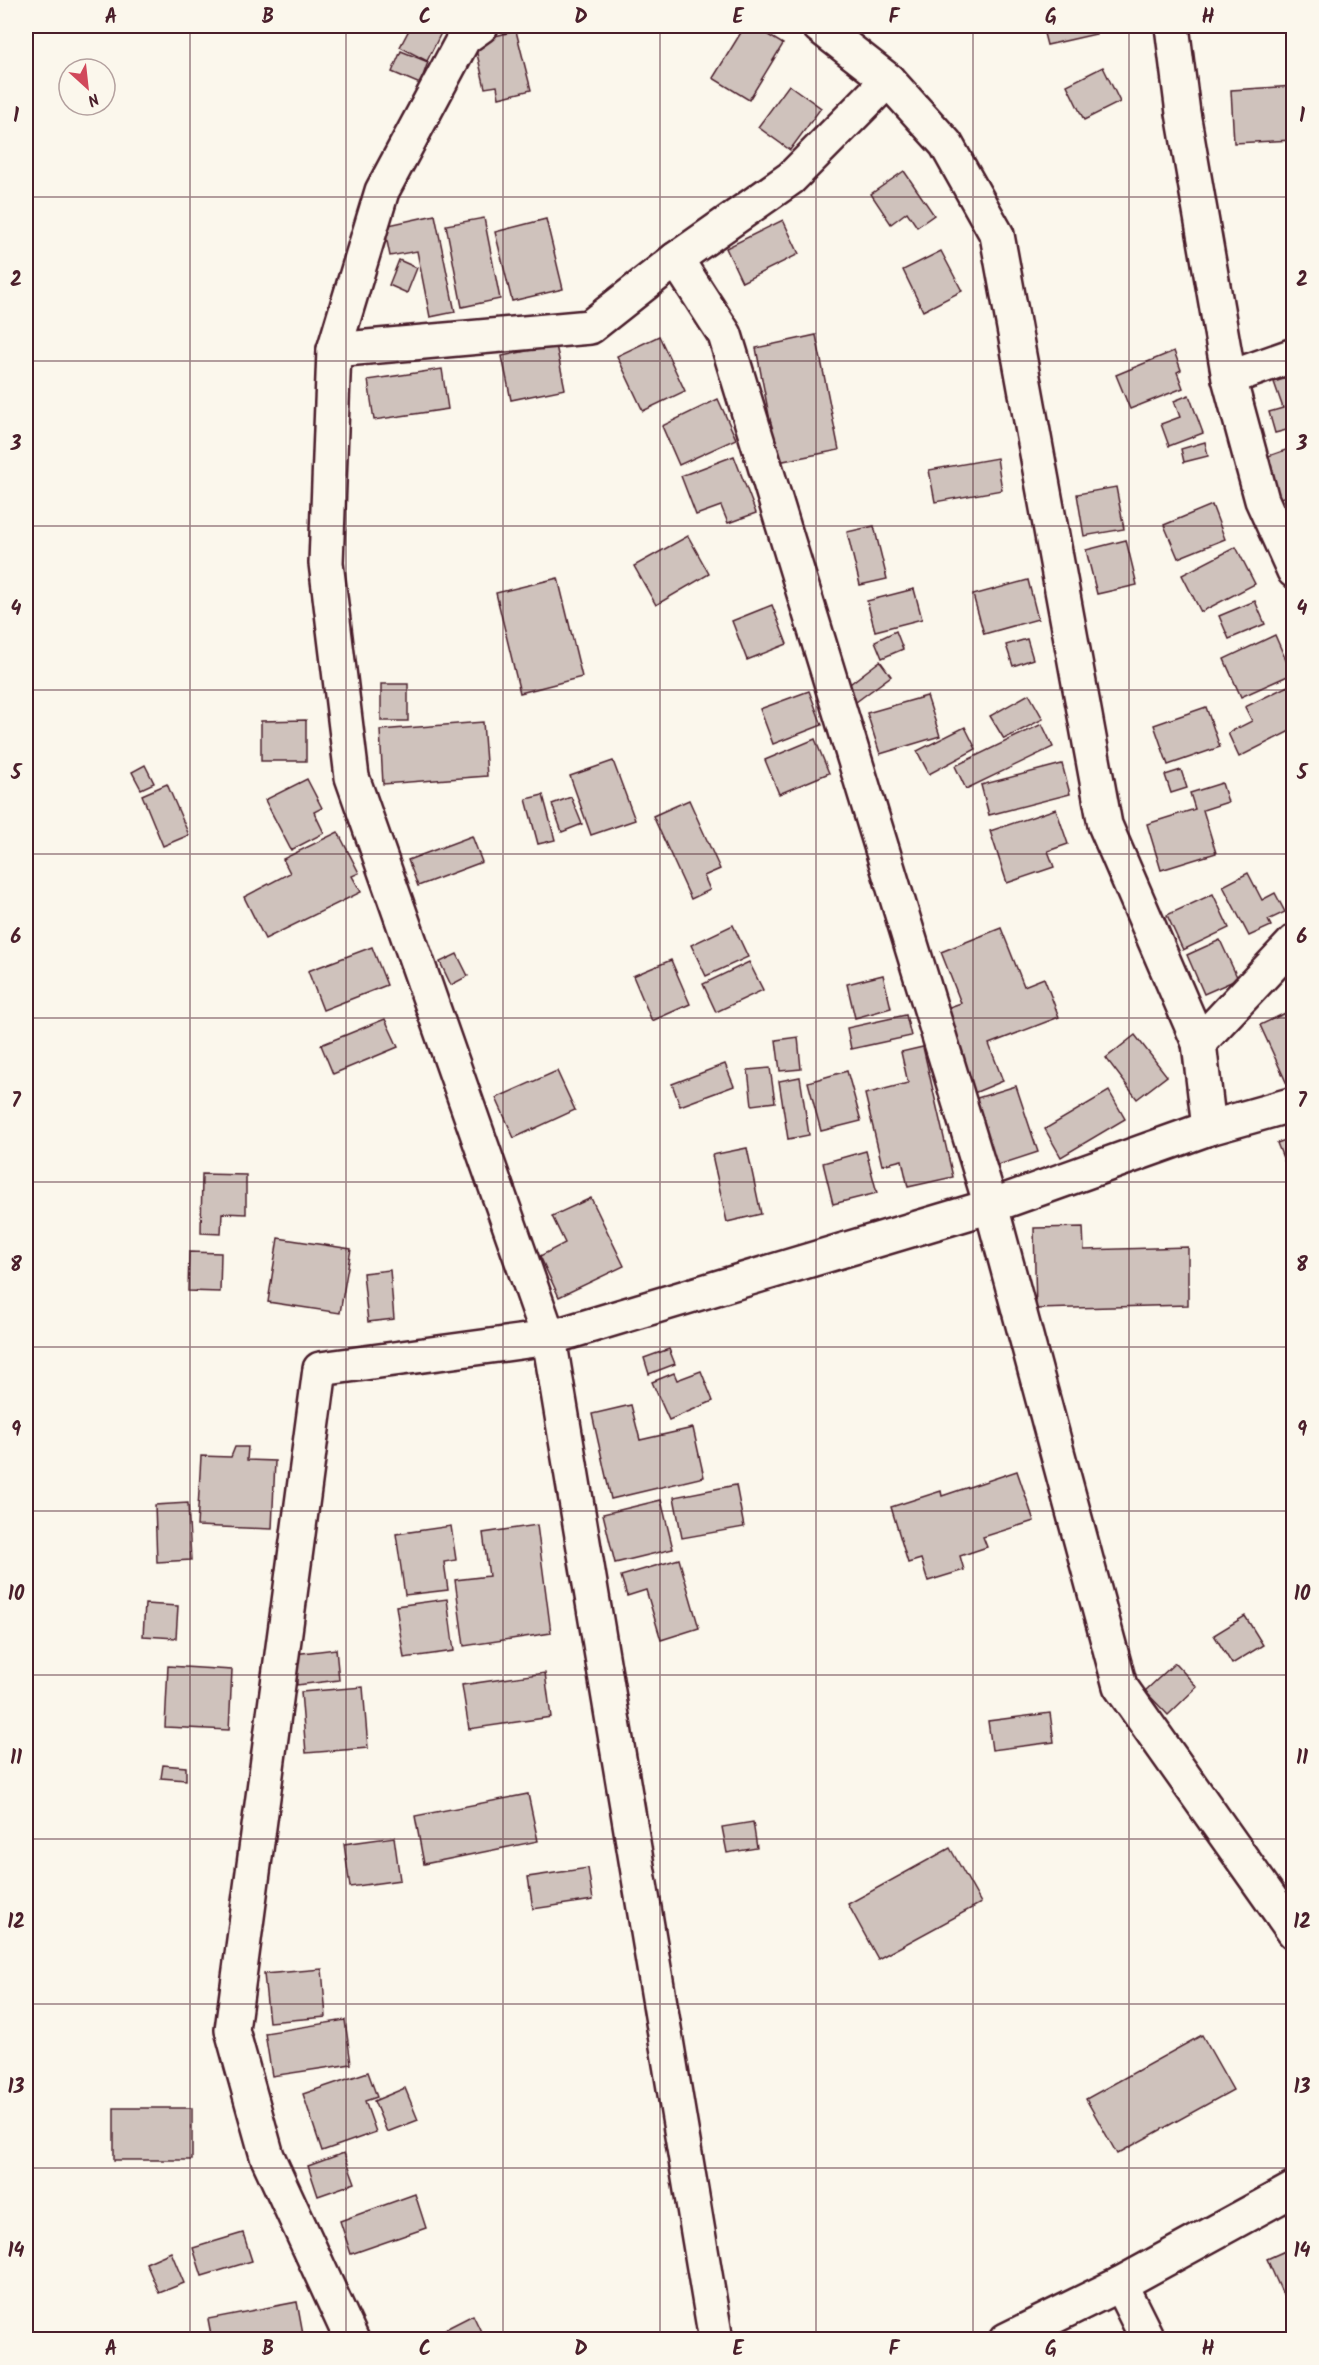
<svg xmlns="http://www.w3.org/2000/svg" width="1319" height="2365" font-family="Kalam,sans-serif">
  <style>
    .building { fill: #cfc2bc; stroke: #4a1f2b; stroke-width: 1.5 }
    .lines { fill: none; stroke-linecap: round; stroke-linejoin: round }
    .street-casing { stroke: #4a1f2b; stroke-width: 38 }
    .street { stroke: #fbf7ec; stroke-width: 33 }
    .grid { fill: none; stroke: #4a1f2b; stroke-width: 1.5; stroke-opacity: 0.55 }
    .neatline { fill: none; stroke: #4a1f2b; stroke-width: 2 }
    .grid-label { font-size: 20px; text-anchor: middle; font-weight: bold; fill: #4a1f2b }
  </style>
  <rect width="100%" height="100%" fill="#fbf7ec"/>
  <filter id="ink" filterUnits="userSpaceOnUse"><feTurbulence type="fractalNoise" baseFrequency=".0167" numOctaves="2"/><feDisplacementMap in="SourceGraphic" scale="12" xChannelSelector="R" yChannelSelector="G"/><feConvolveMatrix kernelMatrix="1 2 1 2 8 2 1 2 1" color-interpolation-filters="sRGB"/></filter>
  <g filter="url(#ink)">
    <g class="building">
      <polygon points="411,26 430,26 442,31 427,61 400,47"/>
      <polygon points="745,26 753,26 783,44 749,100 713,78"/>
      <polygon points="1042,26 1094,26 1096,34 1047,45"/>
      <polygon points="516,31 531,90 499,98 497,86 485,88 474,41"/>
      <polygon points="401,51 428,62 420,84 392,72"/>
      <polygon points="1103,67 1120,102 1084,120 1067,85"/>
      <polygon points="789,85 821,108 790,150 758,127"/>
      <polygon points="1294,86 1294,140 1234,143 1231,90"/>
      <polygon points="904,171 934,215 917,227 907,212 891,224 871,194"/>
      <polygon points="435,215 455,312 430,317 417,251 390,256 384,226"/>
      <polygon points="484,218 500,299 462,307 446,225"/>
      <polygon points="546,219 563,289 512,301 495,232"/>
      <polygon points="783,220 799,254 742,282 726,248"/>
      <polygon points="941,251 962,291 923,311 903,270"/>
      <polygon points="399,260 417,268 407,293 389,285"/>
      <polygon points="816,335 839,450 778,462 756,348"/>
      <polygon points="659,336 685,391 643,411 617,356"/>
      <polygon points="556,345 565,389 511,400 502,356"/>
      <polygon points="1174,351 1181,370 1177,372 1183,388 1130,409 1116,375"/>
      <polygon points="442,369 448,409 374,420 368,380"/>
      <polygon points="1294,376 1294,428 1275,433 1269,412 1283,408 1274,382"/>
      <polygon points="1189,395 1203,433 1169,446 1161,424 1180,417 1174,401"/>
      <polygon points="718,399 736,439 679,465 662,426"/>
      <polygon points="1205,442 1208,456 1184,462 1181,449"/>
      <polygon points="1294,447 1294,493 1278,499 1263,458"/>
      <polygon points="734,456 756,513 728,523 721,506 696,515 681,476"/>
      <polygon points="997,458 1002,490 935,502 929,470"/>
      <polygon points="1116,487 1124,529 1084,536 1077,494"/>
      <polygon points="1212,505 1225,539 1178,558 1164,525"/>
      <polygon points="874,526 887,579 860,585 847,532"/>
      <polygon points="688,536 709,574 656,605 634,566"/>
      <polygon points="1126,540 1137,585 1097,594 1086,550"/>
      <polygon points="1236,547 1255,584 1201,612 1182,575"/>
      <polygon points="558,578 582,677 520,693 496,593"/>
      <polygon points="1028,580 1038,619 984,634 973,595"/>
      <polygon points="914,589 922,619 875,631 867,601"/>
      <polygon points="1255,601 1265,624 1229,639 1219,616"/>
      <polygon points="772,605 787,644 747,660 732,621"/>
      <polygon points="896,631 903,649 882,658 875,641"/>
      <polygon points="1275,635 1292,674 1241,697 1224,659"/>
      <polygon points="1027,639 1033,659 1013,666 1006,645"/>
      <polygon points="880,661 891,676 856,702 846,687"/>
      <polygon points="1294,683 1294,729 1239,757 1228,733 1252,721 1245,707"/>
      <rect x="381" y="684" width="27" height="37"/>
      <polygon points="809,691 822,725 773,744 760,709"/>
      <polygon points="1029,694 1043,719 1004,739 990,716"/>
      <polygon points="927,696 940,736 880,754 867,713"/>
      <polygon points="1206,707 1220,747 1168,765 1154,725"/>
      <polygon points="306,720 306,761 261,761 261,721"/>
      <polygon points="483,722 487,776 383,784 380,730"/>
      <polygon points="1042,724 1053,747 966,789 955,766"/>
      <polygon points="965,727 976,749 929,774 917,751"/>
      <polygon points="815,739 829,773 779,794 765,760"/>
      <polygon points="613,761 635,820 591,835 570,776"/>
      <polygon points="1062,764 1070,794 989,815 981,785"/>
      <polygon points="145,765 154,783 141,789 132,772"/>
      <polygon points="1181,770 1187,788 1171,793 1165,775"/>
      <polygon points="307,779 322,808 314,812 324,833 291,850 265,800"/>
      <polygon points="1222,783 1228,802 1203,810 1216,853 1161,870 1147,824 1195,809 1190,793"/>
      <polygon points="167,784 189,835 163,846 142,795"/>
      <polygon points="543,795 555,840 538,844 526,799"/>
      <polygon points="571,797 582,824 562,832 552,804"/>
      <polygon points="689,800 720,869 704,876 710,890 691,899 653,816"/>
      <polygon points="1056,809 1068,844 1048,851 1054,867 1007,883 990,831"/>
      <polygon points="338,832 359,873 352,876 361,892 265,939 244,897 290,873 283,859"/>
      <polygon points="472,836 482,862 418,886 408,860"/>
      <polygon points="1248,873 1262,900 1275,893 1285,912 1268,920 1271,926 1249,936 1223,886"/>
      <polygon points="1213,894 1229,928 1183,950 1167,915"/>
      <polygon points="733,925 748,957 706,976 691,945"/>
      <polygon points="1001,928 1024,986 1044,978 1059,1017 989,1044 1003,1081 974,1093 941,1010 961,1003 941,952"/>
      <polygon points="1220,940 1238,979 1204,994 1187,955"/>
      <polygon points="372,947 387,985 323,1010 308,971"/>
      <polygon points="457,954 468,976 451,985 440,962"/>
      <polygon points="671,960 690,1004 652,1021 633,976"/>
      <polygon points="749,962 763,990 716,1012 703,984"/>
      <polygon points="883,975 891,1008 855,1018 847,984"/>
      <polygon points="1294,1009 1294,1081 1287,1084 1260,1025"/>
      <polygon points="906,1015 911,1036 851,1049 847,1028"/>
      <polygon points="385,1019 398,1047 333,1074 321,1045"/>
      <polygon points="1135,1035 1167,1076 1137,1099 1106,1058"/>
      <polygon points="798,1037 801,1069 780,1071 776,1040"/>
      <polygon points="923,1047 953,1177 908,1187 902,1160 882,1165 865,1094 908,1083 901,1052"/>
      <polygon points="725,1064 734,1086 680,1106 672,1084"/>
      <polygon points="770,1068 775,1102 752,1105 748,1070"/>
      <polygon points="557,1071 575,1110 514,1138 496,1098"/>
      <polygon points="847,1071 861,1121 821,1131 808,1082"/>
      <polygon points="800,1077 809,1135 788,1139 779,1081"/>
      <polygon points="1016,1086 1038,1152 995,1166 974,1099"/>
      <polygon points="1109,1091 1125,1119 1061,1157 1045,1129"/>
      <polygon points="1294,1137 1294,1185 1277,1143"/>
      <polygon points="747,1148 761,1214 727,1222 712,1155"/>
      <polygon points="866,1151 877,1193 833,1204 823,1163"/>
      <polygon points="202,1174 246,1175 246,1214 222,1213 221,1234 201,1233"/>
      <polygon points="591,1198 624,1266 559,1297 540,1256 565,1243 552,1216"/>
      <polygon points="1083,1227 1084,1250 1188,1247 1188,1305 1036,1309 1034,1228"/>
      <polygon points="278,1238 351,1249 340,1313 268,1302"/>
      <polygon points="189,1252 221,1253 220,1292 188,1291"/>
      <polygon points="390,1270 394,1319 368,1322 363,1273"/>
      <polygon points="669,1349 675,1364 649,1374 644,1358"/>
      <polygon points="701,1371 713,1401 669,1420 652,1382 674,1373 677,1380"/>
      <polygon points="631,1405 640,1440 693,1428 704,1477 611,1499 592,1414"/>
      <polygon points="235,1447 248,1447 247,1460 275,1461 272,1529 197,1526 201,1456 231,1457"/>
      <polygon points="1017,1471 1034,1521 983,1537 987,1547 960,1556 964,1570 928,1581 921,1559 908,1563 891,1507 941,1491 942,1496"/>
      <polygon points="736,1485 744,1527 682,1538 674,1497"/>
      <polygon points="661,1500 673,1549 615,1563 603,1514"/>
      <polygon points="188,1503 191,1560 157,1562 155,1505"/>
      <polygon points="537,1525 551,1633 464,1646 455,1580 489,1576 483,1533"/>
      <polygon points="451,1526 456,1560 444,1562 448,1590 405,1595 396,1534"/>
      <polygon points="679,1559 699,1628 661,1640 646,1590 627,1596 621,1576"/>
      <polygon points="447,1599 454,1651 404,1658 396,1606"/>
      <polygon points="145,1604 178,1606 176,1638 143,1636"/>
      <polygon points="1245,1616 1263,1645 1232,1664 1214,1635"/>
      <polygon points="336,1649 339,1680 297,1685 294,1654"/>
      <polygon points="1175,1663 1197,1687 1168,1715 1145,1691"/>
      <polygon points="168,1666 232,1670 229,1730 165,1727"/>
      <polygon points="545,1673 551,1717 469,1729 462,1685"/>
      <polygon points="363,1687 368,1748 306,1753 301,1692"/>
      <polygon points="1050,1713 1054,1742 992,1750 988,1721"/>
      <polygon points="163,1765 186,1767 186,1780 161,1778"/>
      <polygon points="528,1794 538,1841 424,1864 415,1816"/>
      <polygon points="753,1822 757,1848 727,1853 722,1827"/>
      <polygon points="394,1837 400,1880 350,1887 344,1844"/>
      <polygon points="950,1848 981,1903 878,1959 848,1904"/>
      <polygon points="588,1868 593,1900 533,1909 528,1877"/>
      <polygon points="322,1969 326,2017 269,2022 264,1974"/>
      <polygon points="345,2020 351,2064 272,2076 265,2033"/>
      <polygon points="1202,2035 1233,2090 1117,2154 1086,2099"/>
      <polygon points="368,2072 377,2097 365,2101 376,2132 322,2151 303,2094"/>
      <polygon points="405,2088 418,2120 387,2132 374,2101"/>
      <rect x="114" y="2108" width="78" height="52"/>
      <polygon points="344,2153 355,2183 318,2196 308,2166"/>
      <polygon points="415,2194 426,2228 351,2254 340,2221"/>
      <polygon points="243,2233 252,2261 202,2276 193,2248"/>
      <polygon points="1294,2247 1294,2317 1293,2317 1267,2259"/>
      <polygon points="171,2252 184,2283 159,2293 146,2263"/>
      <polygon points="297,2302 304,2340 212,2340 208,2319"/>
      <polygon points="473,2315 485,2340 424,2340"/>
    </g>
    <g class="lines">
      <defs>
        <g id="street">
          <polyline points="481,26 464,38 382,191 334,350 326,563 352,777 549,1338 716,2340"/>
          <polyline points="819,26 888,80 946,144 997,235 1105,825 1199,1043"/>
          <polyline points="1172,26 1183,113 1229,378 1262,500 1294,571"/>
          <polyline points="676,259 725,335 991,1206 1120,1686 1294,1932"/>
          <polyline points="334,350 590,327 676,259 791,178 888,80"/>
          <polyline points="1229,378 1294,355"/>
          <polyline points="1209,1128 1294,1104"/>
          <polyline points="1120,2284 1148,2340"/>
          <polyline points="352,2340 267,2156 232,2030 320,1369 549,1338 991,1206 1209,1128 1199,1043 1294,942"/>
          <polyline points="1006,2340 1120,2284 1294,2189"/>
        </g>
      </defs>
      <use href="#street" class="street-casing"/>
      <use href="#street" class="street"/>
    </g>
  </g>
  <path class="grid" d="M190 26V2340M346 26V2340M503 26V2340M660 26V2340M816 26V2340M973 26V2340M1129 26V2340M26 197H1294M26 361H1294M26 526H1294M26 690H1294M26 854H1294M26 1018H1294M26 1182H1294M26 1347H1294M26 1511H1294M26 1675H1294M26 1839H1294M26 2004H1294M26 2168H1294"/>
  <rect width="1319" height="2365" fill="none" stroke="#fbf7ec" stroke-width="66"/>
  <g transform="translate(87 87) rotate(153)"><circle r="28" fill="#fbf7ec" stroke="#b4a19f" stroke-width="1.5"/>
  <path d="M0-4.5L10 22L0 15L-10 22Z" fill="#d1495b"/>
  <text y="-9" font-size="16" font-weight="bold" text-anchor="middle" fill="#4a1f2b">N</text>
  </g>
  <rect x="33" y="33" width="1253" height="2299" class="neatline"/>
  <g class="grid-label">
    <text x="111" y="23">A</text>
    <text x="268" y="23">B</text>
    <text x="425" y="23">C</text>
    <text x="581" y="23">D</text>
    <text x="738" y="23">E</text>
    <text x="894" y="23">F</text>
    <text x="1051" y="23">G</text>
    <text x="1208" y="23">H</text>
    <text x="16" y="122">1</text>
    <text x="1302" y="122">1</text>
    <text x="16" y="286">2</text>
    <text x="1302" y="286">2</text>
    <text x="16" y="450">3</text>
    <text x="1302" y="450">3</text>
    <text x="16" y="615">4</text>
    <text x="1302" y="615">4</text>
    <text x="16" y="779">5</text>
    <text x="1302" y="779">5</text>
    <text x="16" y="943">6</text>
    <text x="1302" y="943">6</text>
    <text x="16" y="1107">7</text>
    <text x="1302" y="1107">7</text>
    <text x="16" y="1271">8</text>
    <text x="1302" y="1271">8</text>
    <text x="16" y="1436">9</text>
    <text x="1302" y="1436">9</text>
    <text x="16" y="1600">10</text>
    <text x="1302" y="1600">10</text>
    <text x="16" y="1764">11</text>
    <text x="1302" y="1764">11</text>
    <text x="16" y="1928">12</text>
    <text x="1302" y="1928">12</text>
    <text x="16" y="2093">13</text>
    <text x="1302" y="2093">13</text>
    <text x="16" y="2257">14</text>
    <text x="1302" y="2257">14</text>
    <text x="111" y="2355">A</text>
    <text x="268" y="2355">B</text>
    <text x="425" y="2355">C</text>
    <text x="581" y="2355">D</text>
    <text x="738" y="2355">E</text>
    <text x="894" y="2355">F</text>
    <text x="1051" y="2355">G</text>
    <text x="1208" y="2355">H</text>
  </g>
</svg>
